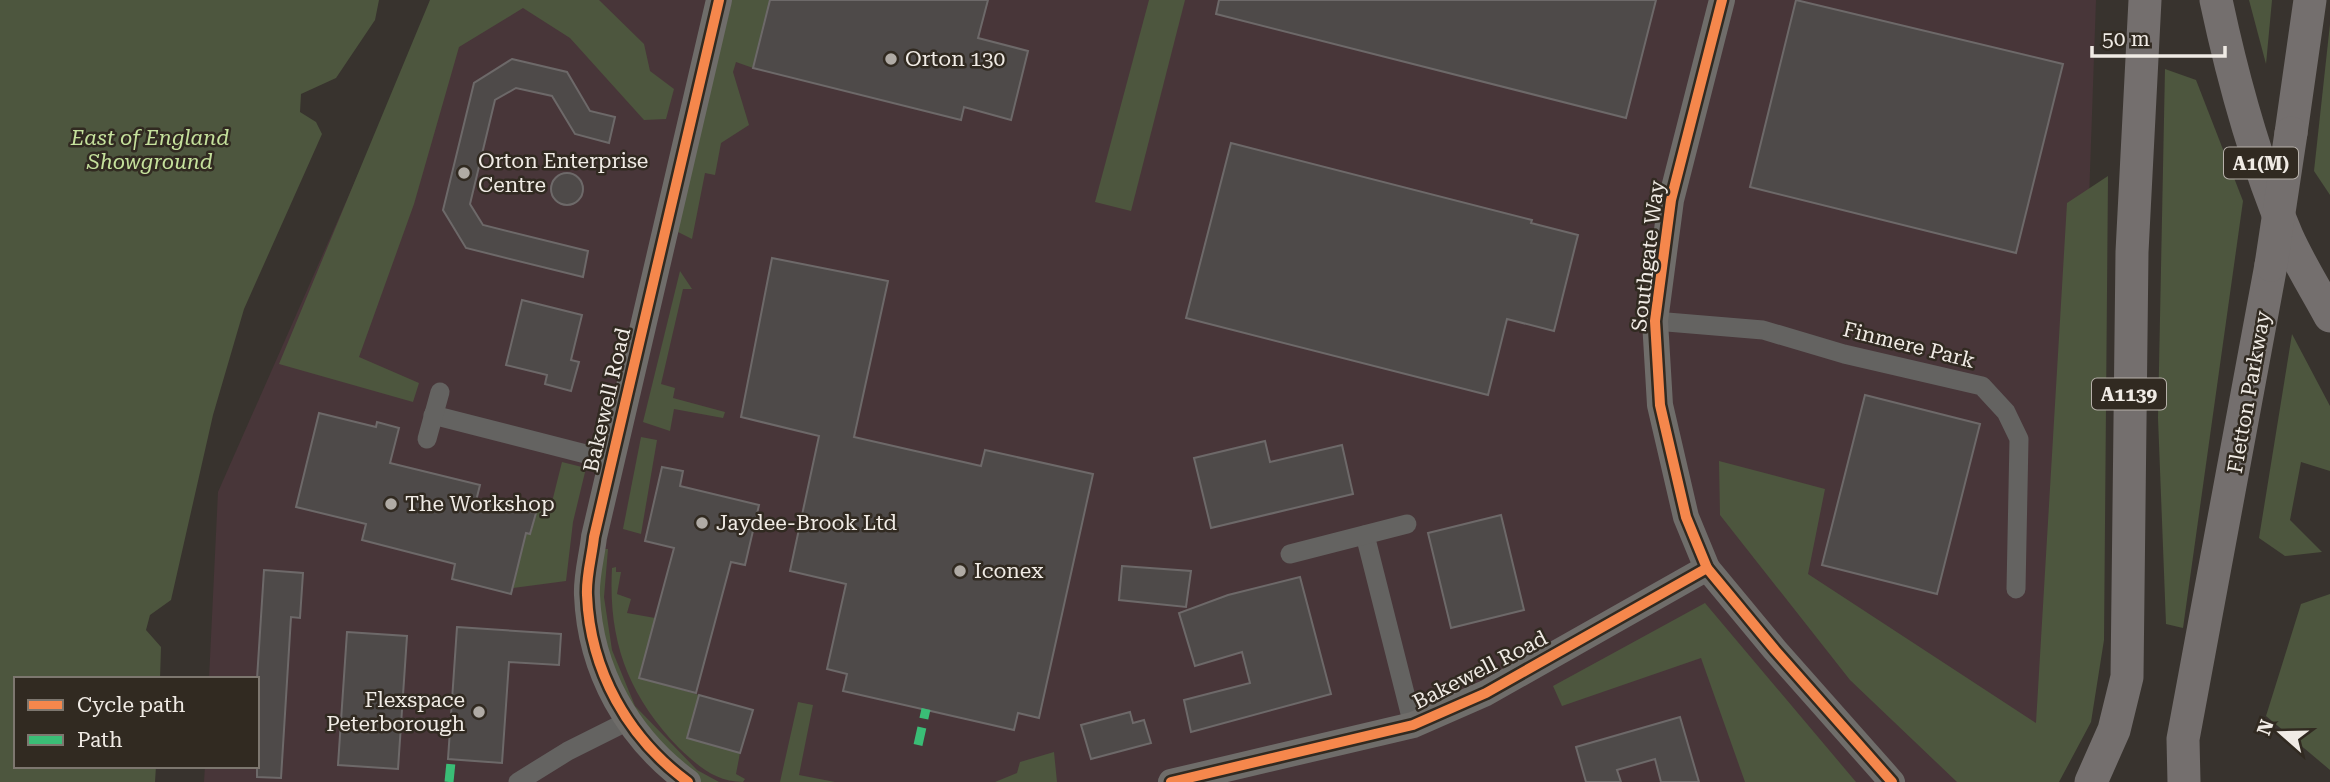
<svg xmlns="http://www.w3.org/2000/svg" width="2330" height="782" font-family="'Roboto Serif',serif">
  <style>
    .industrial { fill: #483639 }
    .green { fill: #4d563e }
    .building { fill: #4e4a49; stroke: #6d6969; stroke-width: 2 }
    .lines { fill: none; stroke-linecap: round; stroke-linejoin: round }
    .street { stroke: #646361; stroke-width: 19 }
    .secondary { stroke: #6f6d6a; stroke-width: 26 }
    .highway { stroke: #746f6e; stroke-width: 33 }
    .highway-bridge { stroke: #746f6e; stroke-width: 33 }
    .quiet { stroke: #3abd76; stroke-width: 9; stroke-dasharray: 18 9; stroke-linecap: butt }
    .cycleway-casing { stroke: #312a21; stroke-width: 15 }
    .cycleway { stroke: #f5874c; stroke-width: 10 }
    .poi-dot { fill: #b0aba5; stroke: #312a21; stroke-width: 2.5 }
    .labels { text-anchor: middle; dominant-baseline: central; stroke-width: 5; stroke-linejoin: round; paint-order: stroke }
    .shield { fill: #312a21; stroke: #b7b1aa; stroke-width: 2 }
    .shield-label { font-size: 19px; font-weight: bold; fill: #f0ebe5 }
    .poi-label { font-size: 21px; fill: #f0ebe5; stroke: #312a21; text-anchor: start }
    .park-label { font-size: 21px; font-style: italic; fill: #c5e19c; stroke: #312a21 }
    .street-label { font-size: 21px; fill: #f0ebe5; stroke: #312a21 }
  </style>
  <rect width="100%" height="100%" fill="#38332e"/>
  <polygon class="industrial" points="435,0 2096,0 2085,314 2042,782 204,782 205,766 257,766 257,679 209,679 218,492"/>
  <g class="green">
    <polygon points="0,0 379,0 375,20 336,78 301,94 300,112 316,122 322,134 244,309 213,415 171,600 150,615 146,630 161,647 160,679 16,679 16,766 156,766 155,782 0,782"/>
    <polygon points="430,0 599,0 644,44 650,71 674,89 666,119 644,120 570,38 523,8 459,47 414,204 359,357 419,383 413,402 279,364"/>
    <polygon points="732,0 770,0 753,68 736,62 733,72 749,125 721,143 715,175 705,173 692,239 676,231"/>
    <polygon points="1149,0 1185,0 1131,211 1095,202"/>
    <polygon points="2249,0 2272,0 2266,64"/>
    <polygon points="2330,24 2330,195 2314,171"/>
    <polygon points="2165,69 2196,80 2243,201 2183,628 2166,624 2158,418"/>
    <polygon points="2108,176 2104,640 2091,722 2059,782 1957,782 1850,680 1720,515 1719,461 1825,489 1808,574 2036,723 2067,203"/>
    <polygon points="680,271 692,289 683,289 661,384 675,388 673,398 725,412 723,418 674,409 670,431 643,422"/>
    <polygon points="2292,334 2330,406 2330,471 2301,462 2290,520 2322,552 2285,556 2259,538"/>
    <polygon points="641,437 657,440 641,534 623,529"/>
    <polygon points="562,462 586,468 573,522 566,581 513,588 526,533 531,533 536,513 551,506"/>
    <polygon points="603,549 608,549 604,597 612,650 635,706 697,770 719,782 700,782 647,732 606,658 595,593"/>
    <path d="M616 567V572H621L617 594 631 599 627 613 655 618 639 677 699 695 687 738 740 753 736 774 745 779 743 782C716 782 698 766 679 748 628 695 608 641 612 568Z"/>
    <polygon points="2330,594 2330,770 2266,716 2301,604"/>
    <polygon points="1705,603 1856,782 1745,782 1701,658 1562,706 1553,686"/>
    <polygon points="798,702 813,705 799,775 835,782 780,782"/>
    <polygon points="1054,752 1057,782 995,782 1017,773 1020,762"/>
  </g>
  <g class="building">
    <polygon points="770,0 988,0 978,38 1028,51 1011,120 964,107 961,120 753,68"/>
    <polygon points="1219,0 1656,0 1626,118 1216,14"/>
    <polygon points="1796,0 2063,64 2016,253 1750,187"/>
    <polygon points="512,59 567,72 590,111 615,117 609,143 575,134 552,96 516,88 495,100 470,204 483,225 588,251 583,277 466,248 443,210 474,83"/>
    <polygon points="1231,143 1532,220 1531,223 1578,235 1554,331 1507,319 1488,395 1186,318"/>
    <circle cx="567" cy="189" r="16"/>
    <polygon points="772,258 888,281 854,437 981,466 985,450 1093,474 1039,718 1018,713 1014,730 843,691 847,674 827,669 846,584 790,571 819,436 741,417"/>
    <polygon points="522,300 582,315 571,360 579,362 571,391 545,384 547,375 506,365"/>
    <polygon points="1865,395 1980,424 1937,594 1822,565"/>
    <polygon points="319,413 376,427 377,422 399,428 390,463 480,485 476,501 536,513 530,534 526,533 511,594 452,579 455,564 362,540 366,524 296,507"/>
    <polygon points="1265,441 1270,462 1342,445 1353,494 1211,528 1194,458"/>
    <polygon points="662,467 683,471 680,486 759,505 745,565 731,562 696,693 639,678 674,548 645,541"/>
    <polygon points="1501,515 1524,610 1451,628 1428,533"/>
    <polygon points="1122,566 1191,571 1186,607 1119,600"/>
    <polygon points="264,570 303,573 300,618 291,617 281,778 257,777 257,679"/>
    <polygon points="1300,577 1331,694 1191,732 1184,700 1250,683 1242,652 1195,666 1179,613 1228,595"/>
    <polygon points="457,627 561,634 559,665 509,662 502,763 448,759"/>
    <polygon points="347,632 407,636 398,769 338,765"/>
    <polygon points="699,695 753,710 740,753 687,738"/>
    <polygon points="1130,712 1133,723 1144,720 1151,743 1091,759 1081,725"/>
    <polygon points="1680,717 1699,782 1661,782 1655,759 1617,770 1621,782 1586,782 1576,747"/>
  </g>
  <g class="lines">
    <g class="street">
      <polyline points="1655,321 1763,330 1844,354 1982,386 2006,412 2019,439 2016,589"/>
      <polyline points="433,415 613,461"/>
      <polyline points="427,439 440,392"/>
      <polyline points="1365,535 1413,725"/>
      <polyline points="1290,554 1407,524"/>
      <polyline points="518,782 568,751 626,722"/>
    </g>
    <g class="secondary">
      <polyline points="1722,0 1671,200 1655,321 1660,405 1686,517 1707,568 1775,650 1892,782"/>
      <path d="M688 782C628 738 590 671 587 595 586 576 592 556 594 537L719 0"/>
      <polyline points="1171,782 1413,725 1486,693 1707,568"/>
    </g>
    <g class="highway">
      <path d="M2216 0C2233 80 2255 160 2287 236 2299 263 2316 290 2330 316"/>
      <polyline points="2291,133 2310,0"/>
      <polyline points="2091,782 2114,730 2127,677 2132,252 2145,0"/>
      <polyline points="2184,782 2183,739 2271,265"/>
    </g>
    <polyline class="highway-bridge" points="2271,265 2291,133"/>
    <g class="quiet">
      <polyline points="918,745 926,709"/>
      <polyline points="449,782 451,762"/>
    </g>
    <defs>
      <g id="cycleway">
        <polyline points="1722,0 1671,200 1655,321 1660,405 1686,517 1707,568 1775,650 1892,782"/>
        <path d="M688 782C628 738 590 671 587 595 586 576 592 556 594 537L719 0"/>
        <polyline points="1171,782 1413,725 1486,693 1707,568"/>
      </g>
    </defs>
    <use href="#cycleway" class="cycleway-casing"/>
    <use href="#cycleway" class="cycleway"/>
  </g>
  <g class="poi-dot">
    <circle cx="891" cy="59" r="7"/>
    <circle cx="464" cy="173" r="7"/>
    <circle cx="391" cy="504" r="7"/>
    <circle cx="702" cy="523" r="7"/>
    <circle cx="960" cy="571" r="7"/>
    <circle cx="479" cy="712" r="7"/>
  </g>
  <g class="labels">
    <g class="shield">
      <rect x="2224" y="147.5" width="74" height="31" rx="5"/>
      <rect x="2092" y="378.5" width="74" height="31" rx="5"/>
    </g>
    <g class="shield-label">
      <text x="2261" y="163">A1(M)</text>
      <text x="2129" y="394">A1139</text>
    </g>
    <g class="poi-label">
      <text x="905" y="59">Orton 130</text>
      <text x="478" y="161">Orton Enterprise<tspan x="478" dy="24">Centre</tspan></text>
      <text x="405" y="504">The Workshop</text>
      <text x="716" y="523">Jaydee-Brook Ltd</text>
      <text x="974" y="571">Iconex</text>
      <text x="465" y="700" text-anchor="end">Flexspace<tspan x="465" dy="24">Peterborough</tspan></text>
    </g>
    <g class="park-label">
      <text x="150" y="138">East of England<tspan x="150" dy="24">Showground</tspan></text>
    </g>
    <g class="street-label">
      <text transform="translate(1648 256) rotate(-83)">Southgate Way</text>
      <text transform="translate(1909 345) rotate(14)">Finmere Park</text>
      <text transform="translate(2249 392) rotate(-80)">Fletton Parkway</text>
      <text transform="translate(607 400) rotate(-77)">Bakewell Road</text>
      <text transform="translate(1480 670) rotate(-27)">Bakewell Road</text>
    </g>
  </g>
  <rect x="14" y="677" width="245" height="91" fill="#312a21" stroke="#7d776f" stroke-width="2"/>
  <rect x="28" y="700" width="35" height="10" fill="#f5874c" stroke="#7d776f" stroke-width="2"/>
  <text x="77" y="712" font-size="21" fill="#f0ebe5">Cycle path</text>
  <rect x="28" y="735" width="35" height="10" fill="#3abd76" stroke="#7d776f" stroke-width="2"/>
  <text x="77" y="747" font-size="21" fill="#f0ebe5">Path</text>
  <g transform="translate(2281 733) rotate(290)" stroke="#312a21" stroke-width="5" paint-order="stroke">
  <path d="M0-5L12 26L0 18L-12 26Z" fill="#f0ebe5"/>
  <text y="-10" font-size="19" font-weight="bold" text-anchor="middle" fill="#f0ebe5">N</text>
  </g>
  <path d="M2092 46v10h133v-10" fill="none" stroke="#f0ebe5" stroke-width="3.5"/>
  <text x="2102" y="46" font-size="21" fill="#f0ebe5" stroke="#312a21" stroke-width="5" paint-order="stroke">50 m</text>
</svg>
